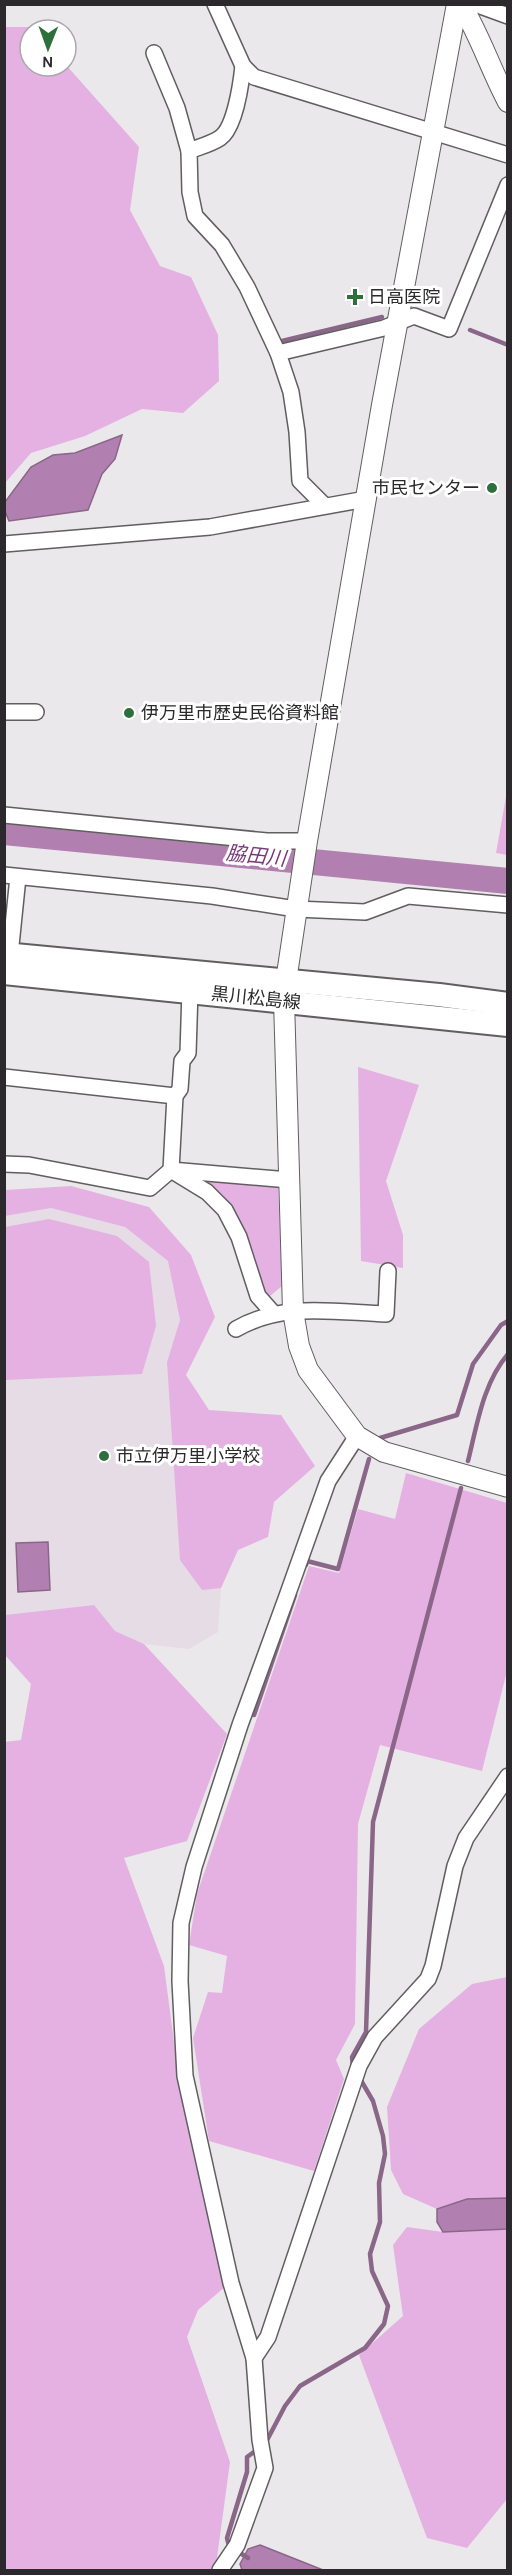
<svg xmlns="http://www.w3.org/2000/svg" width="512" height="2575" font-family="Karla,'Noto Sans JP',sans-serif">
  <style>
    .built { fill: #e5dce5 }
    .green { fill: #e4b1e2 }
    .water { fill: #b280b0; stroke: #8a6688; stroke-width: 1.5 }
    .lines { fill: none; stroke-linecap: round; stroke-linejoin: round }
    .stream { stroke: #8a6688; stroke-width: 4.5 }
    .river { stroke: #b280b0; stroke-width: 26 }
    .minor-casing { stroke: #615e60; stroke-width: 18 }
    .tertiary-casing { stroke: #615e60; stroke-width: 22 }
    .secondary-casing { stroke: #615e60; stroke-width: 26 }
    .minor { stroke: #fff; stroke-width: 15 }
    .tertiary { stroke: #fff; stroke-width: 20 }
    .secondary { stroke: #fff; stroke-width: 22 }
    .poi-dot { fill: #2d703b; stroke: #fff; stroke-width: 2 }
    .labels { text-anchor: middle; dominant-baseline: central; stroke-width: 6; stroke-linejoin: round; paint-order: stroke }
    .poi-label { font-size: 18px; fill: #2b292b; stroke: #fff; text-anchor: start }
    .street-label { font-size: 18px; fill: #2b292b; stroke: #fff }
    .water-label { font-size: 20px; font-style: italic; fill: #783977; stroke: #fff }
  </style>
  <rect width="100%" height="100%" fill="#ebe8eb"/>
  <polygon class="built" points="51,1208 125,1227 168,1261 180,1320 167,1362 238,1550 221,1588 218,1632 189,1649 144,1644 115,1631 94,1605 5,1615 5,1216"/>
  <g class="green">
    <polygon points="5,27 32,27 34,30 30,30 30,66 66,65 139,147 130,210 160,266 191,277 218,335 219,381 183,413 142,409 85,436 31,453 5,483"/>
    <polygon points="507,791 507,855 496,853"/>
    <polygon points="358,1067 419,1085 386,1181 403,1235 403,1268 361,1261"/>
    <polygon points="198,1177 278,1186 282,1286 270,1296 262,1294 243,1234"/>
    <polygon points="71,1186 149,1207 191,1255 215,1317 186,1375 209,1410 281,1415 315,1466 274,1502 268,1537 238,1550 221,1588 202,1590 180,1560 167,1362 180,1320 168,1261 125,1227 51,1208 5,1216 5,1190"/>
    <polygon points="49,1219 117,1236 149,1262 156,1326 142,1374 5,1380 5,1227"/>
    <polygon points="406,1473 507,1503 507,1671 482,1771 380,1745 358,1824 355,2024 336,2060 344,2079 314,2171 209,2141 193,2038 208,1992 222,1993 227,1956 189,1945 197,1894 309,1566 339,1573 358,1509 395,1519"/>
    <polygon points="94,1605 115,1631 144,1644 227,1734 187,1841 124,1858 164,1966 179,2080 226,2286 198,2310 187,2337 230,2462 217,2558 211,2570 5,2570 4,1742 21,1740 31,1684 5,1655 5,1615"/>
    <polygon points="507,1977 507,2198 467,2199 437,2209 403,2194 391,2170 387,2107 419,2029 472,1984"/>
    <polygon points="407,2227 443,2232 507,2229 507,2499 467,2548 427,2538 359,2355 403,2316 393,2245"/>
  </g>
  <g class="water">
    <polygon points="122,435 115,459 102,474 88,510 9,521 5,511 5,502 31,467 53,455 75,453"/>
    <polygon points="48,1542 50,1590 18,1592 16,1543"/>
    <polygon points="507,2198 507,2229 443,2232 437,2222 437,2209 467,2199"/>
    <polygon points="260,2545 323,2570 242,2570 240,2564 248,2549"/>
  </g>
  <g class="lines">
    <g class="stream">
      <polyline points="470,330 508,345"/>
      <polyline points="282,341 382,317"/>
      <polyline points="380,1438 457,1415 473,1364 501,1325 508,1321"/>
      <path d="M468 1461C477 1425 483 1383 508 1354"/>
      <polyline points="306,1565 307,1561 338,1569 369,1459"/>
      <polyline points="254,1715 295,1595"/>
      <polyline points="353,2067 352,2057 366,2032 373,1822 461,1488"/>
      <polyline points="265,2444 285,2406 300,2386 365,2348 384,2324 388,2306 372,2271 370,2254 380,2222 379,2183 385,2154 383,2136 373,2101 359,2077"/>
      <polyline points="248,2558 229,2546 227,2538 247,2472 247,2457 258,2449"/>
    </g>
    <polyline class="river" points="4,832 508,881"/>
    <defs>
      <g id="minor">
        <polyline points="215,4 243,66 254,77 508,155"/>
        <polyline points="475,4 508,16"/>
        <polyline points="154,53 177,108 189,151"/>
        <path d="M243 66C241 84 235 128 220 138 211 144 199 147 189 151L190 192 195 216 222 245 247 287 278 353 291 392 297 432 300 481 324 505"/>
        <polyline points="278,353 384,328 414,316 449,329 508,185"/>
        <polyline points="4,544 210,527 366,499"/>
        <polyline points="4,712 36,712"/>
        <polyline points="4,815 267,841 307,841"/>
        <polyline points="4,875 212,896 296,909 365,912 408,896 508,905"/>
        <polyline points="10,955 18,877"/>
        <polyline points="4,1077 175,1096 171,1170 289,1180"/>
        <polyline points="175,1096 180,1089 182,1061 188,1053 190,991"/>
        <polyline points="4,1164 29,1165 150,1188 171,1170 207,1192 225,1210 239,1237 258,1296 273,1313"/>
        <path d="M236 1329C283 1302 333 1312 386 1314L388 1271"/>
        <polyline points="254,2358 268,2337 359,2066 375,2037 428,1979 433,1966 455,1866 466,1838 508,1776"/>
        <polyline points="220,2570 237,2545 265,2468 260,2440 254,2358 231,2283 185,2076 180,1981 181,1923 194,1867 240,1725 287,1596 328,1481 357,1436"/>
      </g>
      <g id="tertiary">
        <polyline points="457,4 382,405 307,841 286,981 284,1000 293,1311 299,1346 308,1370 357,1436 384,1452 508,1487"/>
        <path d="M461 4C480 36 491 70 508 102"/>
      </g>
      <g id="secondary">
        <polyline points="4,954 439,995 508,1004"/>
        <polyline points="4,973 508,1025"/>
      </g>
    </defs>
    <use href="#minor" class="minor-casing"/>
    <use href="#tertiary" class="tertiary-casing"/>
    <use href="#secondary" class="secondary-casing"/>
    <use href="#minor" class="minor"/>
    <use href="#tertiary" class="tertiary"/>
    <use href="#secondary" class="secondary"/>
  </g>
  <g class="poi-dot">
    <path d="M352 288h6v6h6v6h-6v6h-6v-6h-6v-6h6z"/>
    <circle cx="492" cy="488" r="6"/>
    <circle cx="129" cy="713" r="6"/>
    <circle cx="104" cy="1456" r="6"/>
  </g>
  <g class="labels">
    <g class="poi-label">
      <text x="368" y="297">日高医院</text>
      <text x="480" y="488" text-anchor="end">市民センター</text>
      <text x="141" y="713">伊万里市歴史民俗資料館</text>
      <text x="116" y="1456">市立伊万里小学校</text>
    </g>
    <g class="street-label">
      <text transform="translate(256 998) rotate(6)">黒川松島線</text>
    </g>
    <g class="water-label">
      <text transform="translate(256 856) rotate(6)">脇田川</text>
    </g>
  </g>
  <rect width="512" height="2575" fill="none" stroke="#2b292b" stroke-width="12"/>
  <g transform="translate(48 48) rotate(181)"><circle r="28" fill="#ffffff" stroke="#aaa9aa" stroke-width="1.5"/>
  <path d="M0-4.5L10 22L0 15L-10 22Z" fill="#2d703b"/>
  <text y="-9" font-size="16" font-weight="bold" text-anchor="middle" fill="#2b292b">N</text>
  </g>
</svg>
